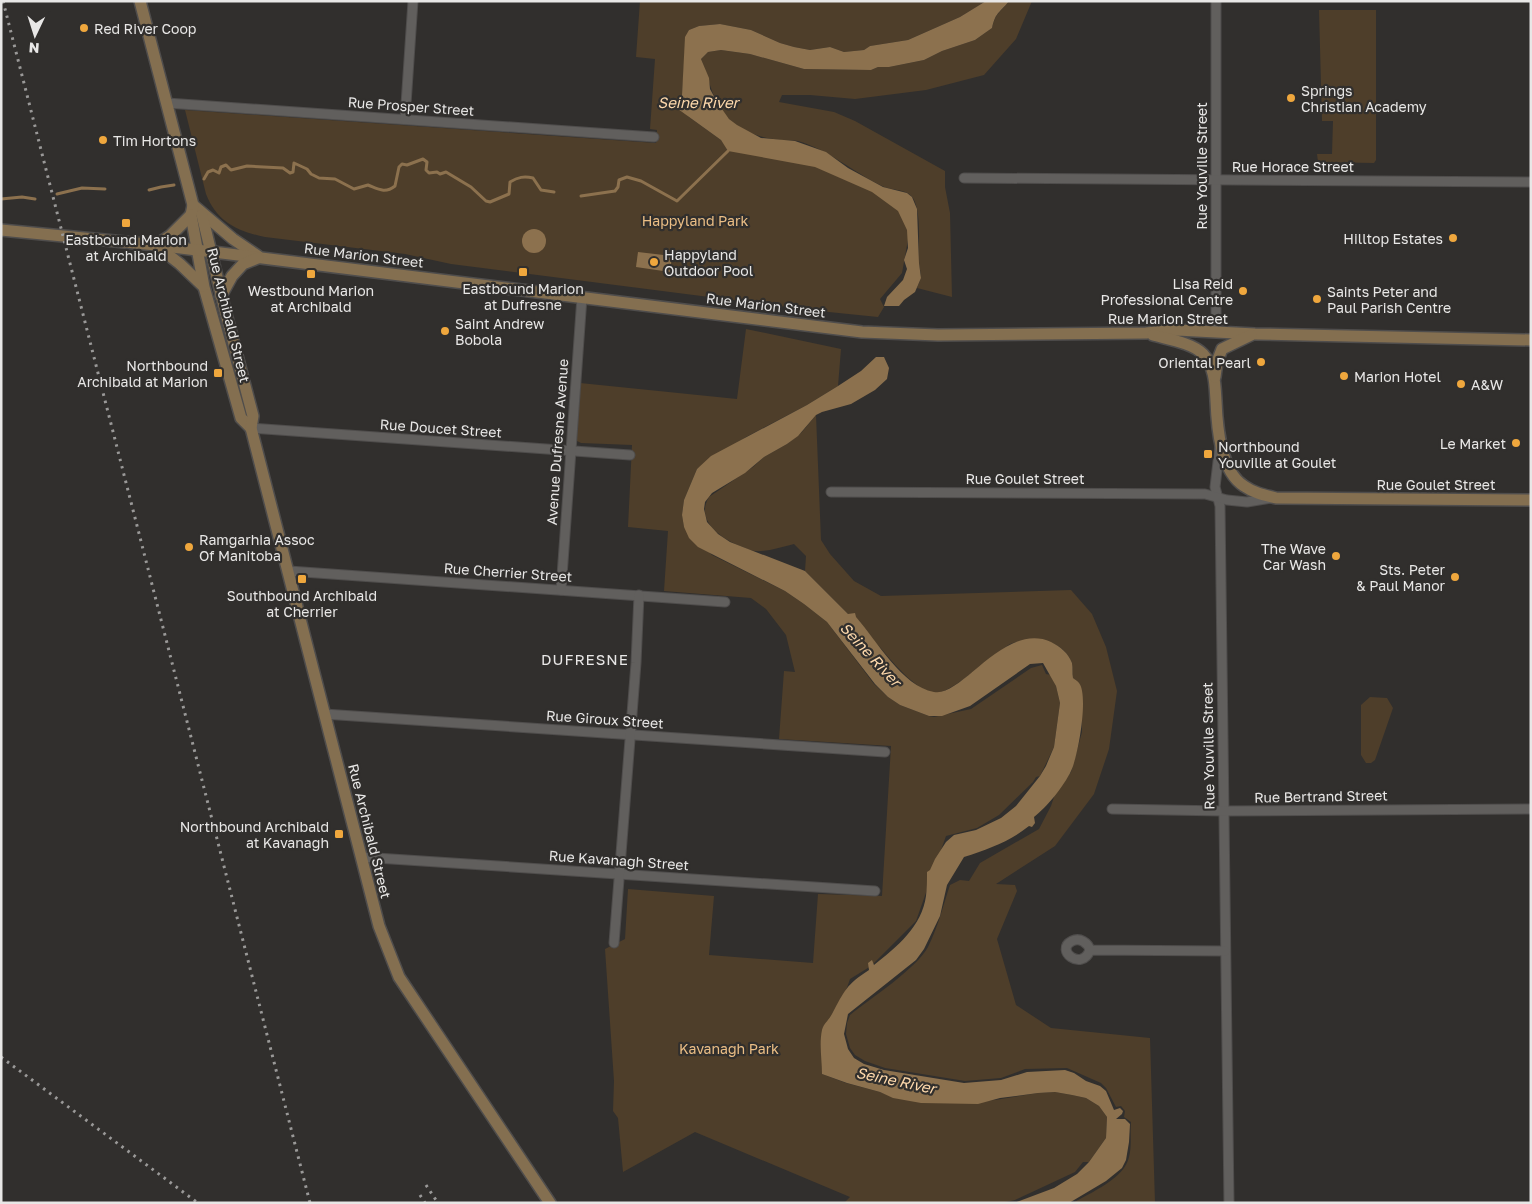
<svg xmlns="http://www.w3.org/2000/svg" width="1532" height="1204" font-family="'Golos Text',sans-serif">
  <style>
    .green { fill: #4e3e2a }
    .water { fill: #8c714e }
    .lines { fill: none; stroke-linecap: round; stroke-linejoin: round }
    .stream { stroke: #8c714e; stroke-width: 3 }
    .street-casing { stroke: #4f4d4c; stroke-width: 11 }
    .secondary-casing { stroke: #4f4d4c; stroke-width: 14 }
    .street { stroke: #615f5d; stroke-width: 9 }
    .secondary { stroke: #846f50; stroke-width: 11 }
    .rail { stroke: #9a9998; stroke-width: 3; stroke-dasharray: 2.5 5; stroke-linecap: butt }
    .poi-dot { fill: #efa73d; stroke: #312f2d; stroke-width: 2 }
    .labels { text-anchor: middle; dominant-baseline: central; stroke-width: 4.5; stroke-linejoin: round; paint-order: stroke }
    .poi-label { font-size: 14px; fill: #e8e7e6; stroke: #312f2d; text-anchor: start }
    .street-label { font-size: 14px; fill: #e8e7e6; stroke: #312f2d }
    .park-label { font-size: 14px; fill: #ebbe85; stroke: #312f2d }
    .water-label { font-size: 15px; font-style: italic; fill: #fed9ac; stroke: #312f2d }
    .neighbourhood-label { font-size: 15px; letter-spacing: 1px; fill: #e8e7e6; stroke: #312f2d }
  </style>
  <rect width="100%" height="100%" fill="#312f2d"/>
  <g class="green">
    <path d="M640 1H986L960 17 908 40 870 46 864 50 844 52 830 47 810 50 794 47 780 43 751 30 720 24 699 26 689 30 686 37 682 95 678 105 689 117 721 140 727 148 813 163 884 195 911 223 902 273 880 299 884 307 878 317 819 311 451 264 405 254 265 237C237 231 217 222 206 194L185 110 656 143 657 130 650 129 655 59 636 57Z"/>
    <path d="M1009 1H1032L1016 39 984 75 926 90 855 99 810 95H782L779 102 834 112 855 121 945 171V187L950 213 952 297 917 288C918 285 920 281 921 277 921 272 919 267 919 262 918 245 922 213 913 198 906 188 891 191 882 186 853 172 829 150 798 141 793 140 787 141 782 140 764 139 744 133 730 120 712 103 710 80 701 59L708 52 721 50 750 54 804 69 871 70 878 67H889L924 60 942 51 975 40 992 28C996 12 999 14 1009 1Z"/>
    <polygon points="1319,10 1376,10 1376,160 1374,163 1318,162 1317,154 1332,154 1333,121 1322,121"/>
    <polygon points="746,329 841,349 838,386 807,405 746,437 697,469 684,500 682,515 684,527 712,555 785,591 804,604 827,622 874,684 888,697 900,705 929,716 934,717 971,709 1031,668 1042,665 1046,674 1051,675 1056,686 1060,703 1054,747 1040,776 1036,777 1033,782 999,815 977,828 946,836 916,921 871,966 850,979 822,1060 822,1074 846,1083 880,1092 896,1098 952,1103 995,1100 1038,1093 1055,1092 1072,1095 1086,1098 1099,1106 1107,1117 1106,1138 1089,1162 1083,1162 1075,1172 1015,1200 1001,1203 844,1203 850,1197 695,1132 623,1172 618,1118 613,1111 614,1081 605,949 625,939 628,889 714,896 709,955 813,963 818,894 882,896 891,746 779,739 784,671 795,672 786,635 766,609 751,598 664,591 668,531 628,527 632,445 581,443 577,441 576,436 580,383 737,399"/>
    <path d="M816 415 821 540 830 554 854 581 881 596 1071 590 1092 614 1106 647 1117 691 1109 749 1094 794 1055 846 996 884 1015 885 1017 891 997 939 1016 1005 1051 1028 1150 1038 1155 1203H1073C1090 1193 1125 1178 1129 1157 1132 1146 1130 1133 1131 1122L1124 1117 1125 1111 1121 1106 1116 1107 1106 1088 1101 1083 1067 1068 1025 1069 1001 1078 965 1081 885 1068 865 1061 855 1055 850 1048 846 1034 847 1023 850 1015C870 999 917 968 928 947 938 927 943 906 950 885L960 880 969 881 980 863 1039 829 1051 806 1055 794 1071 772 1082 732V717L1080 685 1073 678C1072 673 1073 668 1072 663 1065 646 1050 639 1032 641 1026 641 1019 641 1013 643 1009 644 1004 648 1001 651 986 660 952 692 937 693 917 694 889 657 876 643 867 633 861 618 848 614L805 571 806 556 794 544C782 547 767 552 755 551 750 551 744 547 740 546 720 538 695 520 709 497L753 467 764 457 787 444 802 432Z"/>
    <polygon points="1370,697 1387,698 1393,708 1375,760 1371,763 1366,763 1361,755 1361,705"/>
  </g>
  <g class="water">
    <path d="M986 1H1009C999 14 996 11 992 28L975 40 942 51 924 60 889 67H878L871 70 804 69 750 54 721 50 708 52 701 59 709 78 710 89 717 102 729 119 737 125 761 138 795 141 826 152 848 168 883 187 907 193 912 197 917 209 919 263 921 278 915 292 904 300 899 306H884L887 297 903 280 907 269 904 260 908 248 907 230 898 211 872 192 815 167 728 151 721 140 678 109V105L682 95 685 37 689 30 699 26 720 24 751 30 780 43 794 47 810 50 830 47 844 52 864 50 870 46 908 40 960 17Z"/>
    <circle cx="534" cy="241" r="12"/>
    <polygon points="638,252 672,256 670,272 636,267"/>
    <path d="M876 357H884L889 368 887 379 875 390 851 404 822 412 816 415 798 436 787 444 764 457 745 473 712 493 705 502 704 509 707 522 718 534 730 542 805 571 848 614 855 613 856 617C877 641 902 686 934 692 962 698 1004 621 1051 642 1061 647 1068 653 1072 663 1073 668 1072 673 1073 678 1075 680 1078 681 1079 683 1089 695 1078 757 1071 771 1064 786 1047 807 1034 817L1035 823 1032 827 1029 826C1009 842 988 849 964 857L947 885 940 916 924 949 916 960 848 1014 844 1034 848 1049 854 1058 864 1064 884 1070 964 1083 1001 1080 1027 1072 1065 1070 1074 1073 1086 1081 1100 1086 1106 1091 1114 1110 1120 1108 1123 1111 1122 1114 1116 1119H1125L1130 1124 1129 1142 1126 1160 1122 1168 1106 1181 1069 1203H1014L1054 1188 1077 1174 1089 1162 1106 1138 1107 1117 1099 1106 1086 1098 1072 1095 1055 1092 1038 1093 1000 1098 978 1104 921 1103 893 1098 880 1092 847 1083 822 1074C822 1060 819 1044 822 1030 824 1023 829 1020 832 1014 845 990 846 985 869 970L868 963 872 960 874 965C897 947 922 926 926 896 927 888 927 880 927 872L930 870 935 859 946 842 954 835 976 830 1001 818 1016 806 1040 776 1046 766 1054 747 1060 703 1056 686 1043 663 1030 664 970 706 942 716H929L900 705 888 697 875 684 827 622 804 604 785 591 698 547 689 538 684 527 682 515 684 500 697 469 711 456 807 405 838 386 861 371Z"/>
  </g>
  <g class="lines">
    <g class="stream">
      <path d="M204 179 208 172 213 170 219 173 221 167 226 165 231 170 247 166 283 168 290 173 293 172 294 163 307 169 311 174 319 178 335 179 354 189 368 185C378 189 385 194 395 186L399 167 402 164 407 165 423 159 427 162 426 170 429 173 437 172 440 174 446 172 471 187 486 201 490 202 509 194 510 182C518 177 524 176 533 178L541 190 554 192"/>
      <polyline points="149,190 161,187 174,185"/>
      <polyline points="57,194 82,188 105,189"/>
      <polyline points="581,196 615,191 618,187 619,180 627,177 641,181 677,201 728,151"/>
      <polyline points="1,199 22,197 35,199"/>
    </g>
    <defs>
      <g id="street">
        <polyline points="1216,1 1216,331"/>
        <polyline points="167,103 654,137"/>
        <polyline points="405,119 413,1"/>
        <polyline points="964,178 1531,182"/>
        <polyline points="251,428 630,455"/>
        <polyline points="1220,445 1215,487 1220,506 1229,1203"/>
        <polyline points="831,492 1205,494 1227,500 1247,502 1271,498"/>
        <polyline points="289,571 725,602"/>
        <polyline points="561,590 582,297"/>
        <polyline points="324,714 885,752"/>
        <polyline points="1112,809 1223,811 1531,809"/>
        <polyline points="361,857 875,891"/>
        <polyline points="614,943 636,663 639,595"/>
        <path d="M1090 950C1088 943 1080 937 1072 941 1054 950 1082 972 1090 950L1225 951"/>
      </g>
      <g id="secondary">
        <polyline points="140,1 193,205 233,239 258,256"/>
        <polyline points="193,205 191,215 204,287 241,418 251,428"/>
        <polyline points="202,215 225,310 253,416 251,428 379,926 399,977 550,1203"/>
        <polyline points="1,230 156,245 862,332 938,335 1146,333 1177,330 1255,334 1531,340"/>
        <polyline points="156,245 170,236 191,215"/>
        <polyline points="157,246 180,264 203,286"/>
        <polyline points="221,296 232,276 243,264 258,258"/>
        <path d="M1153 335C1167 339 1193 343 1203 354 1215 367 1215 384 1216 401 1217 426 1220 471 1244 486 1254 493 1264 495 1276 498L1531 500"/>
        <polyline points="1215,377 1217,362 1222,349 1251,335"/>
      </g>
    </defs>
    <use href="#street" class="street-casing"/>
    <use href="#secondary" class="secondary-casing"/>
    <use href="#street" class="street"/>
    <use href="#secondary" class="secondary"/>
    <g class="rail">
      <polyline points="3,1 310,1203"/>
      <polyline points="1,1057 198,1203"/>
      <polyline points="426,1185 438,1203"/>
      <polyline points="420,1195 425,1203"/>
    </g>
  </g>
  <g class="poi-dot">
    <circle cx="84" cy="28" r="5"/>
    <circle cx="1291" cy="98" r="5"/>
    <circle cx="103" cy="140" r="5"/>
    <rect x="121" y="218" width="10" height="10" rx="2.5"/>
    <circle cx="1453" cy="238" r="5"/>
    <circle cx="654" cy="262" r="5"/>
    <rect x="518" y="267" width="10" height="10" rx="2.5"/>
    <rect x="306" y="269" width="10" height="10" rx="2.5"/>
    <circle cx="1243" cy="291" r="5"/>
    <circle cx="1317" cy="299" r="5"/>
    <circle cx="445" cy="331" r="5"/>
    <circle cx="1261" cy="362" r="5"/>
    <rect x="213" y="368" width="10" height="10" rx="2.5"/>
    <circle cx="1344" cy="376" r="5"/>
    <circle cx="1461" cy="384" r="5"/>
    <circle cx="1516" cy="443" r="5"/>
    <rect x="1203" y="449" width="10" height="10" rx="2.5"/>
    <circle cx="189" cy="547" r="5"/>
    <circle cx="1336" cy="556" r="5"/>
    <circle cx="1455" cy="577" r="5"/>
    <rect x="297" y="574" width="10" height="10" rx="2.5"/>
    <rect x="334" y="829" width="10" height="10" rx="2.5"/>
  </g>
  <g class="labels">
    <g class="poi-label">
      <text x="94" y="28">Red River Coop</text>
      <text x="1301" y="90">Springs<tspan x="1301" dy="16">Christian Academy</tspan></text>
      <text x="113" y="140">Tim Hortons</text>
      <text x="1443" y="238" text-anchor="end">Hilltop Estates</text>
      <text x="126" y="239" text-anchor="middle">Eastbound Marion<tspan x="126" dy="16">at Archibald</tspan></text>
      <text x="664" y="254">Happyland<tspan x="664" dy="16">Outdoor Pool</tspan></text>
      <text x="1233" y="283" text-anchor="end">Lisa Reid<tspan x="1233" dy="16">Professional Centre</tspan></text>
      <text x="523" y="288" text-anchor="middle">Eastbound Marion<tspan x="523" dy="16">at Dufresne</tspan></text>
      <text x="311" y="290" text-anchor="middle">Westbound Marion<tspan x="311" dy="16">at Archibald</tspan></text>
      <text x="1327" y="291">Saints Peter and<tspan x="1327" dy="16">Paul Parish Centre</tspan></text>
      <text x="455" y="323">Saint Andrew<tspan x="455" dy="16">Bobola</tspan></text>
      <text x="1251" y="362" text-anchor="end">Oriental Pearl</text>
      <text x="208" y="365" text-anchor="end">Northbound<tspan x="208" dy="16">Archibald at Marion</tspan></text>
      <text x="1354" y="376">Marion Hotel</text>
      <text x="1471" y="384">A&amp;W</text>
      <text x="1506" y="443" text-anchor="end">Le Market</text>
      <text x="1218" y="446">Northbound<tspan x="1218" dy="16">Youville at Goulet</tspan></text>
      <text x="199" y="539">Ramgarhia Assoc<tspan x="199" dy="16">Of Manitoba</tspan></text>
      <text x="1326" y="548" text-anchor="end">The Wave<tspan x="1326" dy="16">Car Wash</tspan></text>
      <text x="1445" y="569" text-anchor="end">Sts. Peter<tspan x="1445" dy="16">&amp; Paul Manor</tspan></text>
      <text x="302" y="595" text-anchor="middle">Southbound Archibald<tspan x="302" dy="16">at Cherrier</tspan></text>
      <text x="329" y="826" text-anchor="end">Northbound Archibald<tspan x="329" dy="16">at Kavanagh</tspan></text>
    </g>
    <g class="street-label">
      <text transform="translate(411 106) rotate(4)">Rue Prosper Street</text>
      <text transform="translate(1201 166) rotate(-90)">Rue Youville Street</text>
      <text x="1293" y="166">Rue Horace Street</text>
      <text transform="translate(364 255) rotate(7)">Rue Marion Street</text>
      <text transform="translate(766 305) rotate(7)">Rue Marion Street</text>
      <text transform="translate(229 315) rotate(76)">Rue Archibald Street</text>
      <text x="1168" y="318">Rue Marion Street</text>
      <text transform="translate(441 428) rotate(4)">Rue Doucet Street</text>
      <text transform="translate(557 442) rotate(-86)">Avenue Dufresne Avenue</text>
      <text x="1025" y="478">Rue Goulet Street</text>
      <text x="1436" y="484">Rue Goulet Street</text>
      <text transform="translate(508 572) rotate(4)">Rue Cherrier Street</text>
      <text transform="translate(605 719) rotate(4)">Rue Giroux Street</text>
      <text transform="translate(1208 746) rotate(-91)">Rue Youville Street</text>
      <text transform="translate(1321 796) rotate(-1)">Rue Bertrand Street</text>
      <text transform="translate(370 831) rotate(76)">Rue Archibald Street</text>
      <text transform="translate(619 860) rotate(4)">Rue Kavanagh Street</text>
    </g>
    <g class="park-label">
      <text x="695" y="220">Happyland Park</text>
      <text x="729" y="1048">Kavanagh Park</text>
    </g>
    <g class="water-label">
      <text x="698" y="102">Seine River</text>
      <text transform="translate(871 654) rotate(47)">Seine River</text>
      <text transform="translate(896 1080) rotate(12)">Seine River</text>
    </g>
    <g class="neighbourhood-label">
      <text x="585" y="659">DUFRESNE</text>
    </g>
  </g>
  <rect width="1532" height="1204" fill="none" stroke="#e8e7e6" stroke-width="5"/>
  <g transform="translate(35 35) rotate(184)" stroke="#312f2d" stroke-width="4" paint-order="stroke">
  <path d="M0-4L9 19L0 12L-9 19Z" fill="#e8e7e6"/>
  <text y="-8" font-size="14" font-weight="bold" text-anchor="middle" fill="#e8e7e6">N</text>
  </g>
</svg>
